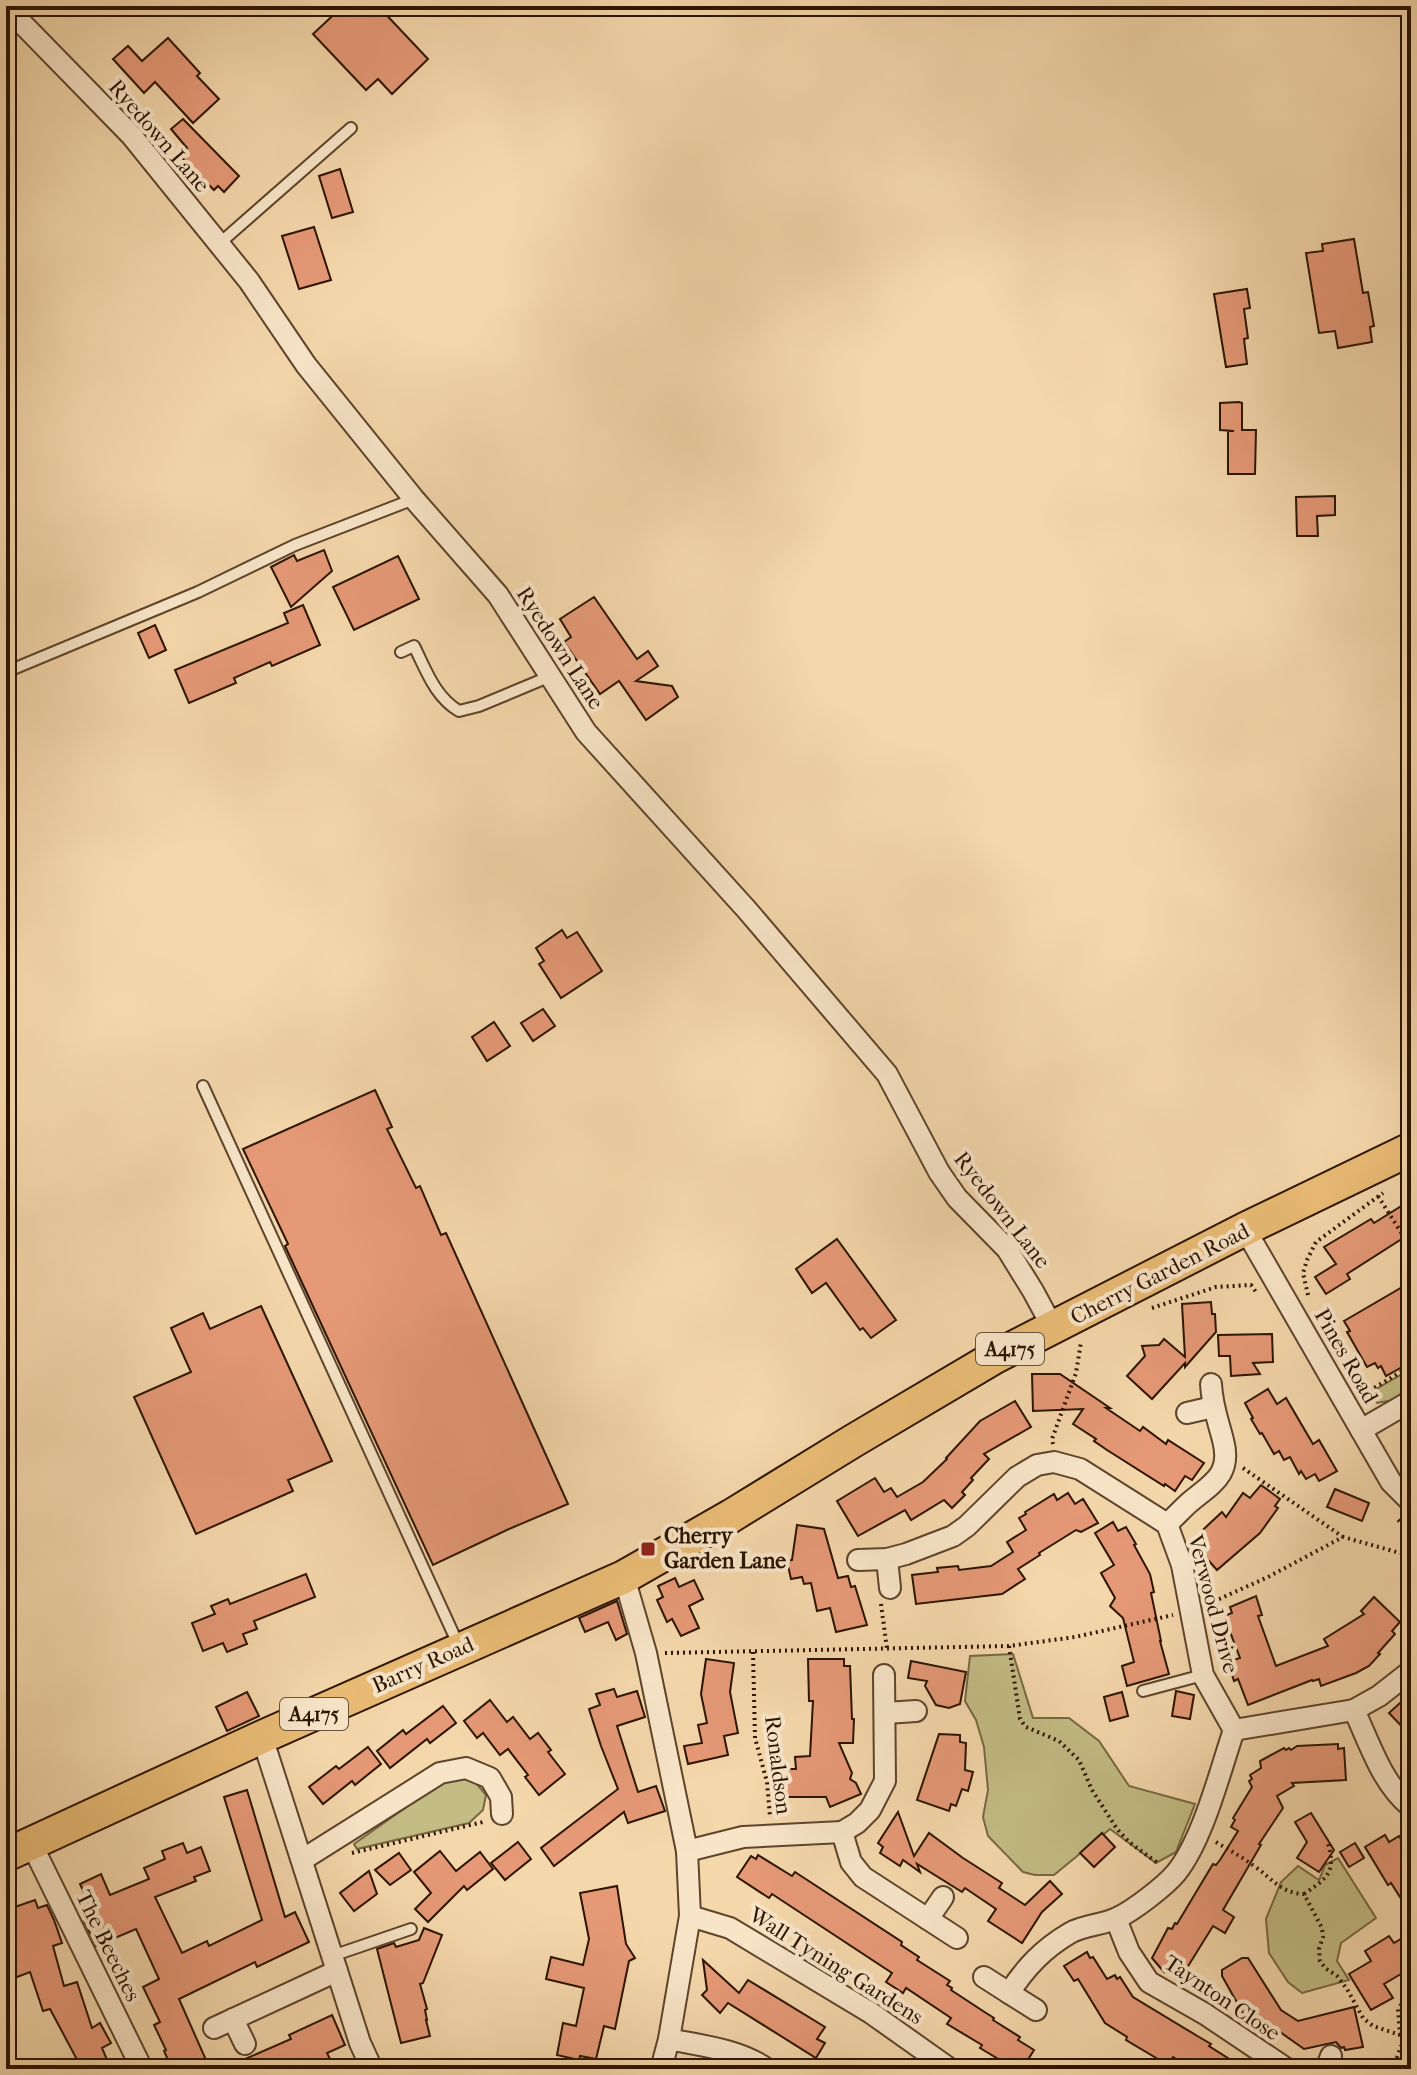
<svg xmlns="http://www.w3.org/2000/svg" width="1417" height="2075" font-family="'IM FELL French Canon',serif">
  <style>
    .green { fill: #c3bc84; stroke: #776842; stroke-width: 2 }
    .building { fill: #e69977; stroke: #2b1300; stroke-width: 2 }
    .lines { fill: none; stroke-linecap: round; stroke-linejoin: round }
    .service-casing { stroke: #5d442b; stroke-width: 14 }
    .minor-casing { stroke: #5d442b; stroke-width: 24 }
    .primary-casing { stroke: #2b1300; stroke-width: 36 }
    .path { stroke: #2b1300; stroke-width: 4; stroke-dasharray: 2 4; stroke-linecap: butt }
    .service { stroke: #f8e5c8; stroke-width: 10 }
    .minor { stroke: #f8e5c8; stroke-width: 20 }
    .primary { stroke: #eabc76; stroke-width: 32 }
    .poi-dot { fill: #8f2418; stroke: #f8e5c8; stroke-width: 3 }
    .labels { text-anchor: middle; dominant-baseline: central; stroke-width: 8; stroke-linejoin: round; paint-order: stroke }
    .shield { fill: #f8e5c8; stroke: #68523c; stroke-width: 2 }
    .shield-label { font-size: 20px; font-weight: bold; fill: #2b1300 }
    .street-label { font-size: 22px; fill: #2b1300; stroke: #f8e5c8 }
    .poi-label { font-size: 22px; font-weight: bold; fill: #2b1300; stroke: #f8e5c8; text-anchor: start }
  </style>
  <rect width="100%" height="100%" fill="#f4d7ab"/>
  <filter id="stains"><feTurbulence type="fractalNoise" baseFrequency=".0025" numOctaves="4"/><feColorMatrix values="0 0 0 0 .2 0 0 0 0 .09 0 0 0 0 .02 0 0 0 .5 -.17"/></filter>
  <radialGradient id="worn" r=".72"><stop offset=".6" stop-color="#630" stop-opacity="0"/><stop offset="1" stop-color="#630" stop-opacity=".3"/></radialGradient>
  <g class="green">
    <polygon points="1411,1369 1411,1390 1394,1400 1377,1403 1371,1392"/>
    <polygon points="1013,1654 1033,1718 1069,1718 1099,1741 1129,1786 1195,1804 1176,1852 1156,1863 1110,1829 1054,1875 1035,1875 1023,1872 988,1836 983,1817 988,1790 984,1747 976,1720 965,1701 970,1656"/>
    <polygon points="461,1778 475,1782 486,1795 483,1810 469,1823 357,1849 354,1844 442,1782"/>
    <polygon points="1338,1858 1376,1918 1341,1943 1337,1961 1349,1980 1302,1993 1288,1982 1269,1953 1266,1919 1281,1882 1298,1866 1319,1880 1325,1865"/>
  </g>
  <g class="building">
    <polygon points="343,6 378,6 428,59 392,94 378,79 366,90 313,34"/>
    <polygon points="168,38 200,73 197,76 219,99 193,123 155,82 144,93 113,59 128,46 142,61"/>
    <polygon points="183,119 239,176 224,192 218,186 214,190 179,155 187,148 171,129"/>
    <polygon points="340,169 353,212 332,218 319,176"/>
    <polygon points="314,227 331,280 299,289 282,236"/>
    <polygon points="1354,239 1363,293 1368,292 1374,326 1370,327 1372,342 1338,348 1335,331 1319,333 1306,253 1323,251 1322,244"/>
    <polygon points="1247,289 1250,308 1244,309 1248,338 1244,339 1247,364 1226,367 1214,294"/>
    <polygon points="1239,402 1242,403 1242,430 1256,430 1255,474 1228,474 1228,431 1234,431 1220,430 1220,403"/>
    <polygon points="1335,496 1335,515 1317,516 1318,536 1297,536 1296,497"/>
    <polygon points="324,550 332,571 291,607 271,567 294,555 297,561"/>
    <polygon points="398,556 419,599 354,630 333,587"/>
    <polygon points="594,597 637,659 648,651 658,666 636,681 672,686 678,697 646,720 619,681 600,694 564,642 571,637 560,619"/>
    <polygon points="303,605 320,645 272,666 270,662 234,678 236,683 189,703 175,670 288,623 284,613"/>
    <polygon points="155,625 166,650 149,658 138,633"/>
    <polygon points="562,930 567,938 577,932 602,971 561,998 539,964 544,961 536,948"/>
    <polygon points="543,1009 555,1026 533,1041 521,1023"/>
    <polygon points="494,1022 510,1046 487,1061 472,1037"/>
    <polygon points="375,1090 392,1127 387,1129 416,1188 420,1186 441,1235 446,1233 568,1504 509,1529 433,1565 298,1274 285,1246 288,1244 243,1149"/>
    <polygon points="1411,1200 1411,1233 1347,1274 1350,1279 1326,1294 1315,1277 1336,1264 1324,1247 1371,1219 1374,1223"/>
    <polygon points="837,1239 896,1320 871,1338 863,1328 860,1330 826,1283 812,1293 796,1269"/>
    <polygon points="1411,1282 1411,1362 1386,1376 1381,1366 1378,1368 1375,1363 1367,1367 1347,1332 1350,1331 1344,1321"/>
    <polygon points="1211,1302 1212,1314 1215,1314 1216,1332 1185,1367 1185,1363 1152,1399 1127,1376 1145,1356 1142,1346 1159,1345 1164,1339 1185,1357 1182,1304"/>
    <polygon points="261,1306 332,1461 288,1480 293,1491 196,1534 134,1397 191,1372 171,1328 203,1313 210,1329"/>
    <polygon points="1272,1334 1273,1362 1253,1363 1260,1374 1231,1376 1230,1356 1219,1356 1218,1335"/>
    <polygon points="1032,1374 1060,1374 1110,1408 1106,1408 1140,1431 1143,1427 1166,1444 1168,1440 1204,1463 1192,1480 1185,1476 1175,1491 1165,1484 1164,1486 1107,1450 1094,1441 1096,1439 1073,1424 1083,1409 1033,1411"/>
    <polygon points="1268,1389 1277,1404 1286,1398 1313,1444 1319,1440 1337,1471 1319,1481 1315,1474 1306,1479 1301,1471 1299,1474 1290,1457 1284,1460 1279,1451 1274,1454 1262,1433 1260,1434 1251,1419 1253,1418 1245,1403"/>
    <polygon points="1015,1401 1031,1427 984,1454 989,1459 971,1478 973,1480 962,1492 965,1495 952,1508 944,1500 911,1520 905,1510 858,1536 837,1501 875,1478 884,1492 891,1488 897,1497 923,1482 947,1459 946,1458 980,1421"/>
    <polygon points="1261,1485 1280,1499 1275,1506 1278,1508 1260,1533 1217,1570 1191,1541 1222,1512 1226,1517 1243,1493 1250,1498"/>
    <polygon points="1335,1489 1369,1503 1362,1521 1327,1507"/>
    <polygon points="1068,1493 1075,1504 1083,1499 1098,1523 1081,1532 1076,1530 1039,1553 1040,1555 1018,1569 1025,1579 1002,1594 916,1604 912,1575 938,1572 937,1568 958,1566 959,1570 991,1566 1013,1552 1007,1542 1026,1530 1019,1518 1026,1514 1025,1512 1054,1494 1057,1500"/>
    <polygon points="1113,1522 1118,1531 1126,1527 1136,1544 1134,1545 1150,1574 1154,1592 1151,1593 1161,1641 1160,1641 1169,1674 1127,1686 1122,1666 1134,1662 1123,1618 1110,1606 1115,1598 1101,1573 1114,1565 1095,1533"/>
    <polygon points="797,1525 824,1529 838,1578 848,1576 851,1587 855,1586 867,1625 836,1632 830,1608 817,1611 811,1583 804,1584 802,1577 791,1579 787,1561 792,1560"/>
    <polygon points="306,1574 315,1597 254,1621 257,1629 243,1634 247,1644 227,1652 223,1643 203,1651 192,1623 215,1614 211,1606 228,1599 230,1604"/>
    <polygon points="675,1578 679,1587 694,1580 703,1599 689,1606 699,1628 681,1636 672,1619 667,1622 657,1600 663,1597 658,1586"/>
    <polygon points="1256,1596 1262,1615 1258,1616 1276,1666 1328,1646 1324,1639 1364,1614 1361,1611 1374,1597 1400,1622 1392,1631 1395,1634 1378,1653 1380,1654 1369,1666 1356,1673 1321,1686 1319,1679 1313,1681 1312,1680 1248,1705 1238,1679 1234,1681 1228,1662 1240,1658 1224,1616 1232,1613 1230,1607"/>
    <polygon points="617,1601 627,1634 616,1640 608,1622 585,1632 579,1618"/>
    <polygon points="706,1659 734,1663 730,1692 738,1733 724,1736 728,1755 688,1764 684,1746 702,1743 698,1725 707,1723 701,1694"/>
    <polygon points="808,1659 844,1659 844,1666 850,1666 852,1719 854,1719 853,1743 839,1743 852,1773 850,1779 856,1783 861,1794 830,1807 826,1797 781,1797 781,1769 796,1769 795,1757 810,1756 813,1701 809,1701"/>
    <polygon points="911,1661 966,1672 960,1704 949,1708 936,1705 925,1686 927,1681 908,1678"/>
    <polygon points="614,1689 617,1697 637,1691 645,1717 617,1726 638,1792 656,1786 665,1811 628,1823 624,1812 554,1866 541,1848 618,1789 601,1746 589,1709 600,1705 596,1694"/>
    <polygon points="1176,1691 1194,1695 1190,1719 1172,1716"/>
    <polygon points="247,1692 259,1716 227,1731 216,1707"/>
    <polygon points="1122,1692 1128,1716 1110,1721 1104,1697"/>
    <polygon points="1411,1693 1411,1736 1389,1713"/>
    <polygon points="490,1700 507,1722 513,1717 530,1739 538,1733 551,1750 548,1752 565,1774 539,1795 525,1777 528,1775 508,1749 500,1755 483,1733 477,1738 464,1721"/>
    <polygon points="443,1706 456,1723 430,1743 427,1739 390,1768 377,1751 403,1730 406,1734"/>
    <polygon points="939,1734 960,1735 960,1742 966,1743 965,1770 973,1772 968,1791 962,1789 956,1806 951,1804 949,1811 917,1800"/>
    <polygon points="1338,1744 1338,1749 1344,1748 1346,1780 1292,1783 1294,1786 1277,1796 1283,1808 1259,1844 1261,1845 1223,1910 1234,1917 1225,1933 1213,1926 1182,1976 1167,1967 1164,1972 1152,1958 1168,1928 1172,1929 1175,1923 1177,1924 1213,1864 1216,1865 1220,1860 1238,1831 1231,1827 1235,1820 1233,1818 1252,1787 1249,1781 1252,1779 1250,1775 1261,1768 1260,1761 1284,1748 1286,1750 1289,1748 1291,1750 1297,1746"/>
    <polygon points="368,1747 381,1764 355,1785 352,1781 323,1804 309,1787 336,1766 339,1769"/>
    <polygon points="247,1790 285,1917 295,1912 309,1942 257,1967 255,1962 179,1999 210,2069 172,2069 164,2051 166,2050 154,2025 160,2022 143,1987 159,1979 136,1929 96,1946 84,1921 95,1917 80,1884 101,1874 110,1895 149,1879 144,1868 165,1859 162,1851 183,1843 187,1853 201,1847 210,1871 194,1877 196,1881 155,1897 182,1953 207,1941 209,1946 262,1920 224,1797"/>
    <polygon points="898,1812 914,1856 929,1833 963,1858 1002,1883 999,1888 1025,1905 1050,1881 1062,1894 1042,1912 1022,1943 988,1921 996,1909 965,1888 962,1892 917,1864 920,1872 903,1860 900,1866 880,1853 883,1847 878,1843"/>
    <polygon points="1311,1813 1334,1850 1319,1872 1297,1858 1307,1842 1295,1822"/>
    <polygon points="1102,1833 1115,1847 1094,1867 1080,1853"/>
    <polygon points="1385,1835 1389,1842 1399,1836 1411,1854 1411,1890 1400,1897 1391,1883 1388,1885 1365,1847"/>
    <polygon points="518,1842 531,1859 505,1880 491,1863"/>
    <polygon points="1355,1843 1364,1858 1349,1867 1340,1852"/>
    <polygon points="440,1851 456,1871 480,1852 493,1869 467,1890 464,1886 428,1922 415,1909 431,1893 414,1872"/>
    <polygon points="399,1853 411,1870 390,1885 375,1870"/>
    <polygon points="758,1855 792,1876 795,1872 902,1942 901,1945 919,1957 917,1960 950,1981 947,1985 952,1988 951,1990 983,2011 994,2018 993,2020 1020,2037 1018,2040 1034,2050 1022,2069 1015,2069 980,2048 982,2045 947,2024 951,2018 906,1988 903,1993 886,1982 892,1973 772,1894 769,1898 737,1877 751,1856 756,1859"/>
    <polygon points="369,1871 377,1894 354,1911 340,1893"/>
    <polygon points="617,1886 626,1944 635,1958 629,1961 615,2029 604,2026 596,2059 580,2056 579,2060 557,2055 563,2023 576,2026 584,1988 546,1979 551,1957 583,1965 589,1939 580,1893"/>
    <polygon points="35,1900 38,1908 47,1905 54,1920 62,1943 53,1946 64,1986 77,1982 92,2028 100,2023 111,2043 102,2048 111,2069 82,2069 50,2009 43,2011 30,1972 12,1979 6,1963 16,1960 6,1932 6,1910"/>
    <polygon points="424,1928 442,1935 423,1983 420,1984 427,2009 425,2010 427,2020 426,2020 430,2036 401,2043 377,1949 394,1943 396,1947 419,1940"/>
    <polygon points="1411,1933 1411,1968 1384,1984 1393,1998 1371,2010 1349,1974 1371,1961 1365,1951 1389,1936 1394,1943"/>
    <polygon points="1087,1952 1090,1958 1093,1957 1107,1979 1115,1975 1117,1979 1120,1977 1133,1997 1199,2037 1211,2044 1209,2046 1245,2069 1193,2069 1173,2057 1168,2065 1126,2040 1127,2037 1105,2023 1078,1979 1074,1981 1064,1966"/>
    <polygon points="1242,1958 1248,1958 1281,2010 1298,2021 1354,2007 1363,2047 1345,2050 1344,2047 1341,2048 1336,2042 1304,2049 1280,2032 1277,2037 1244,2015 1222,1976 1222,1970"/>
    <polygon points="703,1960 739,1993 748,1980 825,2027 817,2039 825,2043 816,2058 728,2003 720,2013 702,1995 707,1990"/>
    <polygon points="332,2015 345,2045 327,2053 330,2059 310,2069 222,2069 291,2039 289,2035"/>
  </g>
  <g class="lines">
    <defs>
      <g id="service">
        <polyline points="220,243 351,128"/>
        <path d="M401 652 414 646C426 670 435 697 459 711L479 706 551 676"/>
        <polyline points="6,672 198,592 295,545 414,499"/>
        <polyline points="203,1086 458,1644"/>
        <polyline points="1143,1691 1203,1675"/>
        <polyline points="332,1956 411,1929"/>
      </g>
      <g id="minor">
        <polyline points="6,7 131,135 249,281 306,365 414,499 498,595 586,732 747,910 887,1074 939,1172 957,1198 1007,1249 1033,1291 1053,1328"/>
        <polyline points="1245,1229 1391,1482 1411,1502"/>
        <polyline points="1187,1413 1213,1407"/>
        <polyline points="1361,1430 1411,1401"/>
        <path d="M1167 1524C1175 1517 1182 1509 1190 1502 1213 1483 1232 1474 1223 1440 1218 1420 1212 1406 1211 1384"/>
        <polyline points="887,1559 890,1588"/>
        <polyline points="858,1560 887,1559 906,1554 953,1536 967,1526 1017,1477 1037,1465 1054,1462 1080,1469 1167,1524 1182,1565 1203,1675 1234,1730"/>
        <polyline points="624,1577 646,1653 687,1851 690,1916 669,2039 661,2069"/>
        <path d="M1354 1710C1370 1744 1382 1784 1411 1807"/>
        <polyline points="886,1713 916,1711"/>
        <polyline points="262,1737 337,1971 360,2043 372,2069"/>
        <polyline points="842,1832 857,1823 870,1810 885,1781 884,1675"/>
        <polyline points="32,1845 142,2069"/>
        <polyline points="687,1851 743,1837 842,1832 851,1862 863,1877 957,1938"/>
        <polyline points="302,1860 440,1773 466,1768 490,1778 501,1797 502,1814"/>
        <polyline points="690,1916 730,1928 871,2013 950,2069"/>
        <polyline points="928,1919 943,1897"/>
        <polyline points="1116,1919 1129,1952 1149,1982 1205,2014 1287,2069"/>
        <path d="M984 1977 1009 1993C1026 1967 1043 1949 1070 1933 1084 1925 1103 1925 1117 1918 1133 1911 1165 1886 1176 1873 1203 1840 1220 1771 1234 1730L1354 1710 1379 1696 1411 1671"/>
        <polyline points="1009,1993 1036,2010"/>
        <polyline points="233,2019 245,2044"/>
        <polyline points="214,2028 337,1971"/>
        <path d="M669 2039C702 2046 738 2049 767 2069"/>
        <polyline points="1326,2069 1331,2056"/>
      </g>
      <polyline id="primary" points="6,1855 262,1737 624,1577 731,1516 853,1441 995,1357 1245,1229 1411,1149"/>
    </defs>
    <use href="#service" class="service-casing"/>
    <use href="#minor" class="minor-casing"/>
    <use href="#primary" class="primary-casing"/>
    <g class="path">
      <polyline points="1378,1196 1411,1248"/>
      <polyline points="1308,1295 1303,1273 1307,1260 1316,1242 1383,1193"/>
      <polyline points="1152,1308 1216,1287 1251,1285 1256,1292"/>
      <polyline points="1364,1394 1411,1366"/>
      <polyline points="1053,1444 1052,1439 1076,1373 1081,1342"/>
      <polyline points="1243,1468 1343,1537"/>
      <polyline points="1398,1520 1411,1532"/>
      <polyline points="881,1604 887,1649"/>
      <polyline points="1208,1604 1268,1577 1343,1537 1411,1556"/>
      <polyline points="1009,1646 1020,1719 1026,1727 1059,1741 1079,1760 1092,1790 1117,1829 1129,1842 1159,1864"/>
      <polyline points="753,1652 755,1738 767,1782 770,1817"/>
      <polyline points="665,1653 1009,1646 1075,1637 1173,1615"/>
      <path d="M1216 1842C1229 1850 1242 1857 1254 1866 1272 1878 1280 1893 1304 1894L1322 1928 1323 1937 1319 1949 1320 1961 1325 1968 1337 1976 1347 1989 1363 2018 1373 2026 1400 2035"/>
      <polyline points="352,1853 483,1822"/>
      <path d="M1304 1894C1328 1878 1337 1871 1327 1841"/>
      <polyline points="1404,2040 1400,2035 1398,2009 1406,1998 1411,1996"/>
      <path d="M1392 2069C1399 2055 1402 2039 1411 2027"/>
    </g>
    <use href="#service" class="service"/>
    <use href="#minor" class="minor"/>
    <use href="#primary" class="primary"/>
  </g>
  <rect class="poi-dot" x="640" y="1541" width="16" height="16" rx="4"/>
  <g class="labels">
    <g class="shield">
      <rect x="976" y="1333" width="68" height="32" rx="6"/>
      <rect x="280" y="1698" width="68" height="32" rx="6"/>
    </g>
    <g class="shield-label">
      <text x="1010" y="1349">A4175</text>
      <text x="314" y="1714">A4175</text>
    </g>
    <g class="street-label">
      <text transform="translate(159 136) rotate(49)">Ryedown Lane</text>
      <text transform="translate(560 648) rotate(57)">Ryedown Lane</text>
      <text transform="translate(1002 1210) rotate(52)">Ryedown Lane</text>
      <text transform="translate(1160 1274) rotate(-27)">Cherry Garden Road</text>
      <text transform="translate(1346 1356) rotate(60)">Pines Road</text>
      <text transform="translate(1213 1604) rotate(75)">Verwood Drive</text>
      <text transform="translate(423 1665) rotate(-24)">Barry Road</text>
      <text transform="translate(778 1765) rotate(83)">Ronaldson</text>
      <text transform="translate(108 1946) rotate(64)">The Beeches</text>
      <text transform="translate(836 1966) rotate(32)">Wall Tyning Gardens</text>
      <text transform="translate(1222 1998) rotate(34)">Taynton Close</text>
    </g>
    <g class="poi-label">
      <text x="664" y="1536">Cherry<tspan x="664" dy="25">Garden Lane</tspan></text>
    </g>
  </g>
  <rect width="1417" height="2075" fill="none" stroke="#f4d7ab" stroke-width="32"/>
  <rect x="8" y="8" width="1401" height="2059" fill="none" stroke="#2b1300" stroke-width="4"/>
  <rect x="16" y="16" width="1385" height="2043" fill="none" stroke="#2b1300" stroke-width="2"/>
  <rect width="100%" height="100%" filter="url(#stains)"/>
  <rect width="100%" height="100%" fill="url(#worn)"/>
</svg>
